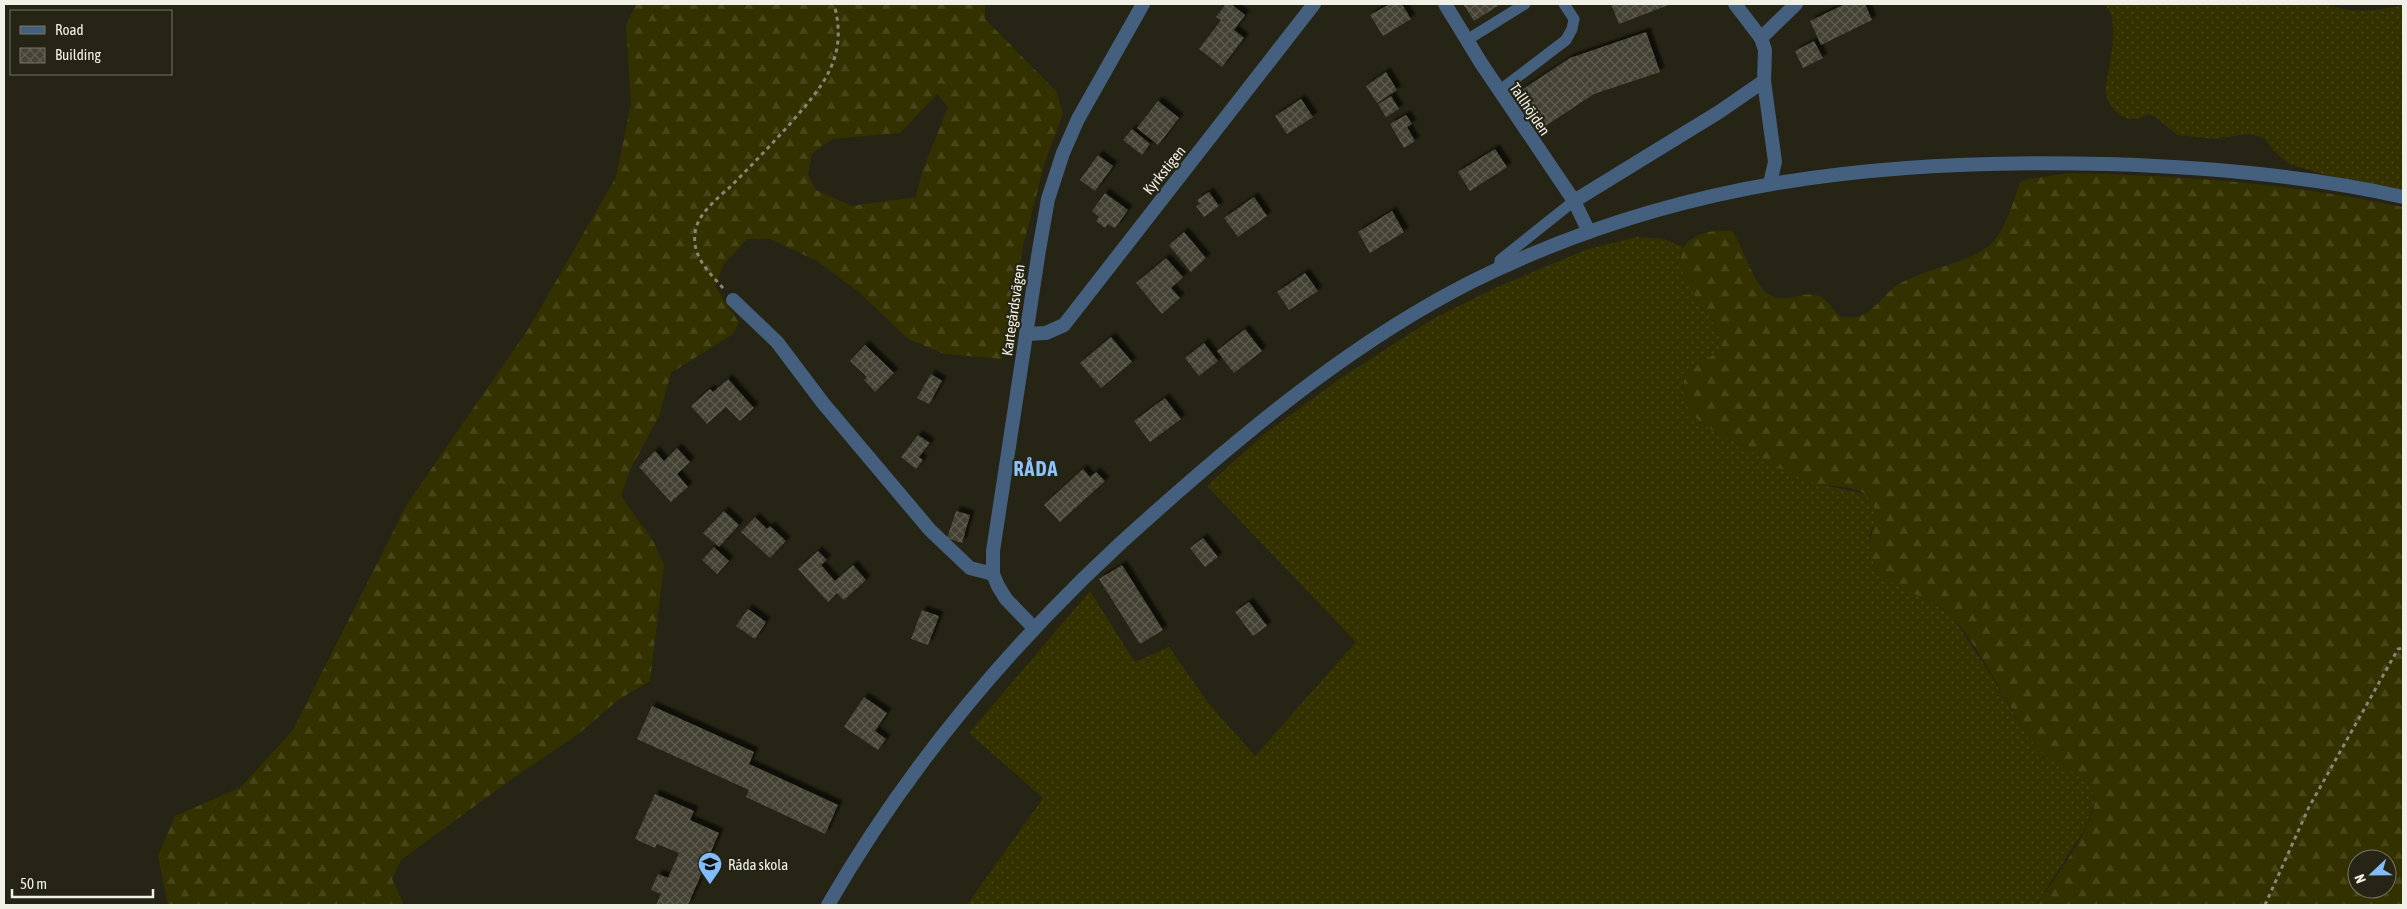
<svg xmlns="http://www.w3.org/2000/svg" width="2407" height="909" font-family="'Asap Condensed',sans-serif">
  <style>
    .grass { fill: url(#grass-dots) }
    .forest { fill: url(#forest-firs); fill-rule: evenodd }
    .building { fill: url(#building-cross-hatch); filter: url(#shadow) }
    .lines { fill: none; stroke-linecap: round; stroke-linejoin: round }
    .path { stroke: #868679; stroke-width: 3; stroke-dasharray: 4 4; stroke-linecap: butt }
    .service { stroke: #44607e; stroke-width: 11 }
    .minor { stroke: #44607e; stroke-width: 14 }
    .tertiary { stroke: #44607e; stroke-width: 14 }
    .labels { text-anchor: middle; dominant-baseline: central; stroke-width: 4.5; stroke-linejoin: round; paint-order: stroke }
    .street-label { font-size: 15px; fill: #f0f0e6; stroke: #252415 }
    .poi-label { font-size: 15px; fill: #f0f0e6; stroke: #252415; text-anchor: start }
    .district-label { font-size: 20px; font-weight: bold; letter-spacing: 1px; fill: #8cc3fc; stroke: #252415 }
  </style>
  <defs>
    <pattern id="grass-dots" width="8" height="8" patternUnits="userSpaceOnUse" patternTransform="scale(1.25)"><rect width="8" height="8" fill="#343100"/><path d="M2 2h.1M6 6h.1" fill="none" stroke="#484519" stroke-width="1.8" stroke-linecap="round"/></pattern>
    <pattern id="forest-firs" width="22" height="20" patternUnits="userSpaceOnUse" patternTransform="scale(1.25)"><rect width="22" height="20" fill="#343100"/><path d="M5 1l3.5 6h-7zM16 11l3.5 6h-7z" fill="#484519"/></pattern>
    <pattern id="building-cross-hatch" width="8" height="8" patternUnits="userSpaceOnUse" patternTransform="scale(1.25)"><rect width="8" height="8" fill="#444334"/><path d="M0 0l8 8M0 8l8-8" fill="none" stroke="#5f5e51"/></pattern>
    <filter id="shadow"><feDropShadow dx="4.5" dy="-4.5" stdDeviation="1" flood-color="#0009"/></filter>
  </defs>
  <rect width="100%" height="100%" fill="#252415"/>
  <g class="grass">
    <path d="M2104 4H2326C2351 14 2377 11 2403 5V190L2329 176 2289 164 2273 150 2264 138 2249 134 2214 139 2177 135 2157 118 2149 114C2144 116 2139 119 2134 119 2119 120 2105 103 2106 89 2107 66 2123 20 2104 4Z"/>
    <polygon points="1636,237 1664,239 1683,247 1680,256 1702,308 1719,330 1723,341 1718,352 1686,372 1682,388 1701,423 1775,465 1814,483 1865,494 1875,505 1876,518 1869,536 1891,582 1933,603 1952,616 1989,672 2029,739 2053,762 2083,777 2092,788 2094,803 2086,827 2036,905 967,905 1043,798 969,733 1090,591 1135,662 1169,647 1209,704 1255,756 1356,642 1207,486 1263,435 1341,378 1431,320 1497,287 1588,249"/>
  </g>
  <g class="forest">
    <path d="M636 4H985V19L1057 92 1063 114 1045 162 1023 246 1003 359 944 354 908 339 860 293 817 261 770 239H747L724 264 715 286 739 323 733 334 671 373 659 416 630 470 621 496 653 541 664 565 650 681 618 700 581 732 509 781 401 860 392 879 404 905H168L158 856 175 816 241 787 293 730 407 504 529 328 616 177 631 104 626 26ZM937 94 948 107 922 172 916 197 852 206 816 190 808 174 812 154 832 139 900 133Z"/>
    <path d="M2069 173C2183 176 2292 183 2403 207V905H2036C2052 883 2093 828 2094 802 2094 776 2070 773 2053 762 2033 749 2024 730 2013 711 1995 681 1976 643 1952 617 1933 596 1899 593 1880 573 1854 546 1890 515 1866 495 1854 484 1829 488 1814 483 1785 474 1758 455 1732 440 1722 435 1711 430 1702 423 1697 420 1690 411 1687 406 1681 394 1683 384 1686 372L1718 352 1723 341C1714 317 1662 266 1688 242 1700 231 1717 230 1732 231 1743 247 1750 273 1761 287 1780 310 1799 289 1819 296 1826 298 1835 312 1841 317 1874 321 1877 297 1901 283 1929 267 1966 265 1991 244 2005 231 2014 200 2020 182L2028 179ZM2357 859H2387V889H2357Z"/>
  </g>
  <g class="building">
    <polygon points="1226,4 1231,4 1245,15 1234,30 1244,38 1222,67 1199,49 1221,20 1216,17"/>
    <polygon points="1390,4 1402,4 1411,19 1383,36 1370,15"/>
    <polygon points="1463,4 1501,4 1474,21"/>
    <polygon points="1611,4 1671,4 1619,24"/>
    <polygon points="1845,4 1865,4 1872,20 1821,45 1810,21"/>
    <polygon points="1646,32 1660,72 1594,94 1544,127 1520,91 1570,58"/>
    <polygon points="1814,41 1823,58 1803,68 1795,51"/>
    <polygon points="1386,72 1397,90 1377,103 1366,86"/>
    <polygon points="1391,96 1399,109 1386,117 1378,104"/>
    <polygon points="1301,99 1313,117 1287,134 1275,116"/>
    <polygon points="1158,101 1179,118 1158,145 1137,128"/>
    <polygon points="1406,115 1412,124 1407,127 1415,141 1404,148 1390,124"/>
    <polygon points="1132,129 1150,144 1142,155 1123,140"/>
    <polygon points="1495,149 1507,167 1470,191 1458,172"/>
    <polygon points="1098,155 1113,166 1095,191 1080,180"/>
    <polygon points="1209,192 1219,206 1204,217 1196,206 1200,204 1197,200"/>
    <polygon points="1105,193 1128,210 1115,228 1108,224 1105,228 1096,221 1099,217 1092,211"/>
    <polygon points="1254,197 1267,216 1238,237 1224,218"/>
    <polygon points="1392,211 1404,232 1370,253 1358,232"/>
    <polygon points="1184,232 1206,258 1191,272 1169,245"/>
    <polygon points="1166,258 1183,277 1171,288 1180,298 1162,314 1136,283"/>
    <polygon points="1305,273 1318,291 1289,310 1277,292"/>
    <polygon points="1245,329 1262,351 1234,373 1217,351"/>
    <polygon points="1111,337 1132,362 1101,388 1080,363"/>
    <polygon points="1204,343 1218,361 1199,376 1185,358"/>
    <polygon points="865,345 894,373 875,392 864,380 867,377 850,361"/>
    <polygon points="931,374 942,381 929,404 917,398"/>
    <polygon points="728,379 754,408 740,421 726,407 707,424 691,406 710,389 713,392"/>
    <polygon points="1165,398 1181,419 1150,442 1134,421"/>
    <polygon points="918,435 930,443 919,457 923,460 916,469 901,457"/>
    <polygon points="677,448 690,462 677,474 688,487 671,502 639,467 655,451 664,461"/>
    <polygon points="1083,469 1090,477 1096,472 1105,481 1060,522 1044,505"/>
    <polygon points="724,511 739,525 719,547 703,533"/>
    <polygon points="956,511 970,515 962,543 947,538"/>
    <polygon points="755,517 767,529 770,526 786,541 770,558 741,532"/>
    <polygon points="1203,538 1218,557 1205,567 1190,548"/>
    <polygon points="714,547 729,561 717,574 702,560"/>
    <polygon points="818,551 827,560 821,565 835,581 853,565 866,580 844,600 837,593 828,602 798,569"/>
    <polygon points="1122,565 1163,630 1140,644 1099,579"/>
    <polygon points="1249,602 1267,626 1253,636 1235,612"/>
    <polygon points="748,609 766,622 755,639 736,626"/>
    <polygon points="922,610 939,616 928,645 911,639"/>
    <polygon points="864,697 887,713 875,731 886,739 878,750 844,727"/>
    <polygon points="652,706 754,752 749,764 838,805 825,834 746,797 749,790 637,739"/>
    <polygon points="655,794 694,811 690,820 719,833 688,905 656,905 661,894 651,890 658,874 668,878 679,853 657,844 655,848 635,839"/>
  </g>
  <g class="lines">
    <g class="path">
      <path d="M723 288C709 272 692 257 695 233 697 214 718 198 731 186 751 166 770 146 789 125 822 87 849 58 834 4"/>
      <polyline points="2265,905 2309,807 2398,649 2403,648"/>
    </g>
    <g class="service">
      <polyline points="1467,40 1525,4"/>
      <polyline points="1499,91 1566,40 1572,29 1574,19 1564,4"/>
      <polyline points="1499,269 1500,260 1574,201"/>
    </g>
    <g class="minor">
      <polyline points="1445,4 1481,63 1574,201 1589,232"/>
      <polyline points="1735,4 1761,38 1765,50 1764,81 1775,162 1770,183"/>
      <polyline points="1761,38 1796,4"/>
      <polyline points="1574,201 1719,112 1764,81"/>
      <polyline points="733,300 777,342 823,403 930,530 970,568 993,574"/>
      <polyline points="1026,334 1046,333 1064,325 1314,4"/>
    </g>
    <g class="tertiary">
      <polyline points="1034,628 1006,599 998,586 993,574 993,551 1039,250 1048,199 1063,153 1078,119 1143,4"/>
      <path d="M828 905C915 754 1031 620 1162 506 1257 422 1357 340 1471 282 1676 180 1881 158 2107 164 2206 167 2306 175 2403 197"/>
    </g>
  </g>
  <defs>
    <symbol id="school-pin" viewBox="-11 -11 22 30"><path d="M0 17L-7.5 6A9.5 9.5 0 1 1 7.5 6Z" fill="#81bdfa" stroke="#252415"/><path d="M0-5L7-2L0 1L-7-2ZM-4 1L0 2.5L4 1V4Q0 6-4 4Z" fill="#111"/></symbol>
  </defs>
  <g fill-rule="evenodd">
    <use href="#school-pin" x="696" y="850" width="28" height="38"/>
  </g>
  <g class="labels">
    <g class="street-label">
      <text transform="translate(1530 109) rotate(56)">Tallhöjden</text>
      <text transform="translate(1164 170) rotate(-51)">Kyrkstigen</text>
      <text transform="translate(1013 310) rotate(-82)">Kartegårdsvägen</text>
    </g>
    <g class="poi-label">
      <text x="728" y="864">Råda skola</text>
    </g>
    <g class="district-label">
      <text x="1036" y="468">RÅDA</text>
    </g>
  </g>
  <rect width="2407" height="909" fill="none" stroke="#f0f0e6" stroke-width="10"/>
  <rect x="10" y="10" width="162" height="65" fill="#252415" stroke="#767669"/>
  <rect x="20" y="26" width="25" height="8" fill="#44607e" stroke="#767669"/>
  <text x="55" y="35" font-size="15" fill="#f0f0e6">Road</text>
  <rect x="20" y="48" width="25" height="15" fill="url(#building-cross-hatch)" stroke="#767669"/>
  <text x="55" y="60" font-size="15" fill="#f0f0e6">Building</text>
  <g transform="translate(2372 874) rotate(248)"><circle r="24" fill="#252415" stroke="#767669"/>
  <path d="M0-4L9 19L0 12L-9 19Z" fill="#81bdfa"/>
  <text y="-8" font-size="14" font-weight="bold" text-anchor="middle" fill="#f0f0e6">N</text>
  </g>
  <path d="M12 889v8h141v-8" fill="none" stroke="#f0f0e6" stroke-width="2.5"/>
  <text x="20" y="889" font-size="15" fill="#f0f0e6" stroke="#252415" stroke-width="4" paint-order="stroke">50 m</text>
</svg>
